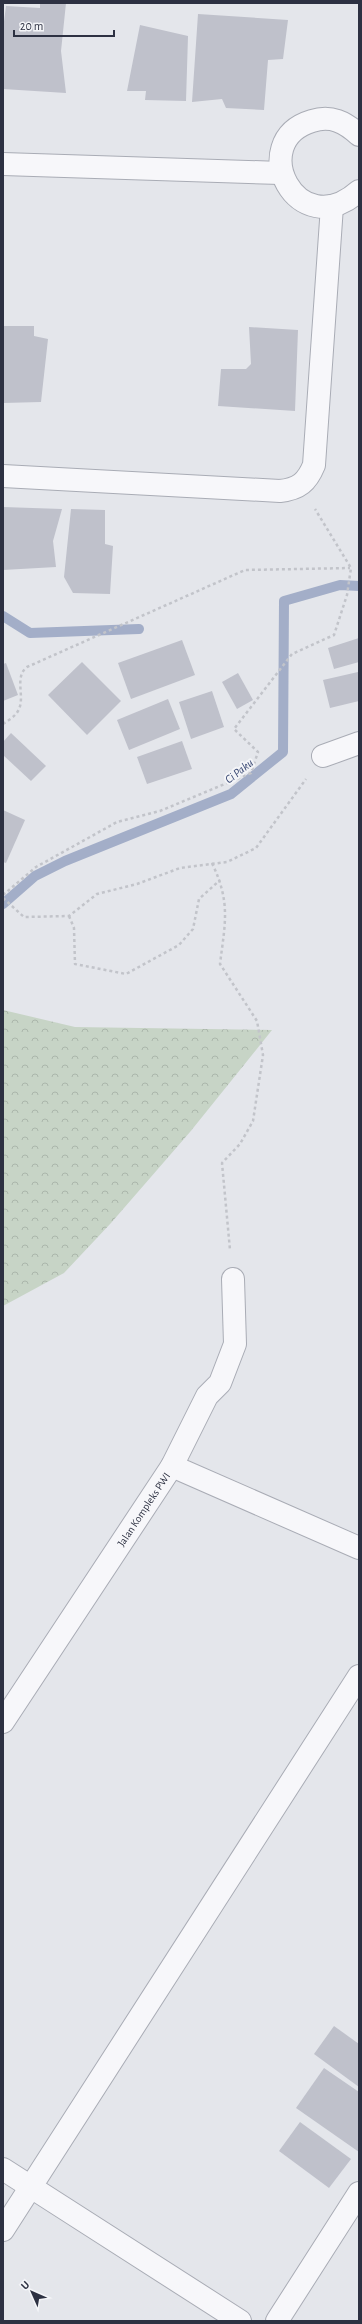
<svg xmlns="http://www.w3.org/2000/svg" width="362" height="2324" font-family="'Alegreya Sans',sans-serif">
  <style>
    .forest { fill: url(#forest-crowns) }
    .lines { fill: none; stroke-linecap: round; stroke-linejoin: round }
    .stream { stroke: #a3aec8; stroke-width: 10 }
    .building { fill: #bfc1cb }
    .street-casing { stroke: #a9acb5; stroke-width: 24 }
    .path { stroke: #c2c4ca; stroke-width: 2.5; stroke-dasharray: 3 3; stroke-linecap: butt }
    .street { stroke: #f7f7fa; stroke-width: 22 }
    .labels { text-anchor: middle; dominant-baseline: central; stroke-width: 4; stroke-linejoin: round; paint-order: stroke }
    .street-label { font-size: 11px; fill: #2d3142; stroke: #f4f5f8 }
    .water-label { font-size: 12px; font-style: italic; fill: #3a4973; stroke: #f4f5f8 }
  </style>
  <defs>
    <pattern id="forest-crowns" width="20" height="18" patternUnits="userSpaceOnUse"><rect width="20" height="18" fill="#c7d4c6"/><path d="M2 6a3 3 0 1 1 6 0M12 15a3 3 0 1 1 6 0" fill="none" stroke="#abb6ab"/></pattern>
  </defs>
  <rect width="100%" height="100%" fill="#e4e6eb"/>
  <polygon class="forest" points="3,1010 75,1027 272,1030 190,1132 111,1223 64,1273 3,1306"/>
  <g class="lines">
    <g class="stream">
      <polyline points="3,616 30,633 139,629"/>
      <polyline points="3,904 35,876 65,861 231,794 283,752 284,601 340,585 359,586"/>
    </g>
  </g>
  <g class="building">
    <polygon points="40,3 66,3 61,51 66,93 3,89 3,29 6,6 40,8"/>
    <polygon points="198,14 288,20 283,59 268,60 264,110 226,108 222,99 192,102"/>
    <polygon points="140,25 188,36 186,101 145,100 146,91 127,91"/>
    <polygon points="3,326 34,326 34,336 48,339 41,402 3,403"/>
    <polygon points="249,327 298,330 295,411 218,406 221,369 246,369 251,364"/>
    <polygon points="3,507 62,509 53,541 56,567 3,570"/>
    <polygon points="71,509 105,510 105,544 113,546 110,594 73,593 64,577"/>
    <polygon points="359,638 359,662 334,669 328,648"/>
    <polygon points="182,640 195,675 131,699 118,663"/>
    <polygon points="82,662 121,701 87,735 48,695"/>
    <polygon points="6,663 18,695 3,701 3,664"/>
    <polygon points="358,672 359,701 330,708 323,680"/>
    <polygon points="238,673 253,700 237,709 222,682"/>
    <polygon points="212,691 224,727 191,739 179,702"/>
    <polygon points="168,699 180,729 129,750 117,720"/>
    <polygon points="11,733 46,766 31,781 3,755 3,742"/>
    <polygon points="182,741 192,769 147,784 137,757"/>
    <polygon points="3,810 25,820 6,863 3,862"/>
    <polygon points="334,2026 359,2044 359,2087 314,2054"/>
    <polygon points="324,2068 359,2092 359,2152 296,2108"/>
    <polygon points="300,2122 351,2159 329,2188 279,2151"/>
  </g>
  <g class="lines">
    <defs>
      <g id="street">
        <path d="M359 135C345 122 331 115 312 121 245 141 297 246 359 191"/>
        <polyline points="3,164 281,173"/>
        <path d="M3 476 280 491C299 489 307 482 314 465L332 206"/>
        <polyline points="323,756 359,743"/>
        <polyline points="172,1466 359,1548"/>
        <path id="s1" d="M3 1722 172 1466 207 1396 220 1383 235 1344 233 1279"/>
        <polyline points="3,2169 240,2321"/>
        <polyline points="3,2230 359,1676"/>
        <polyline points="277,2321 359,2193"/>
      </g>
    </defs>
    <use href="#street" class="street-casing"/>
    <g class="path">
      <path d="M3 724C9 720 16 716 19 709 25 696 14 677 27 667L245 570 350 568"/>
      <path d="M212 863C231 903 225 923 220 964L257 1021 263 1055 253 1121 240 1144 222 1163 230 1250"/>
      <polyline points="3,895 36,867 117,822 160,811 251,773 258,752 234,729 292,654 334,635 347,595 351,568 315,509"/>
      <polyline points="3,898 24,917 69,916 97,894 137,884 180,868 227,862 256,848 306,779"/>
      <polyline points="69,916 74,928 75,964 126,974 179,945 193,929 199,899 220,880"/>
    </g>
    <use href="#street" class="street"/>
  </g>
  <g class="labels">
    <g class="street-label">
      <text stroke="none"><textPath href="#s1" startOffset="255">Jalan Kompleks PWI</textPath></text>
    </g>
    <g class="water-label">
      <text transform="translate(239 771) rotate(-38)">Ci Paku</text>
    </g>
  </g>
  <rect width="362" height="2324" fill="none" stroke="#2d3142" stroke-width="8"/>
  <g transform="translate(32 2292) rotate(315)" stroke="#f4f5f8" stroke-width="3" paint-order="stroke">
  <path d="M0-3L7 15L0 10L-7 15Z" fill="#2d3142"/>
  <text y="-6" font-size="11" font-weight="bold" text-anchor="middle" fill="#2d3142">U</text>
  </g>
  <path d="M14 30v6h100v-6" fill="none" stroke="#2d3142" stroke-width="2"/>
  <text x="20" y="30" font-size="12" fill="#2d3142" stroke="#f4f5f8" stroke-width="3" paint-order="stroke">20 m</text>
</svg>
